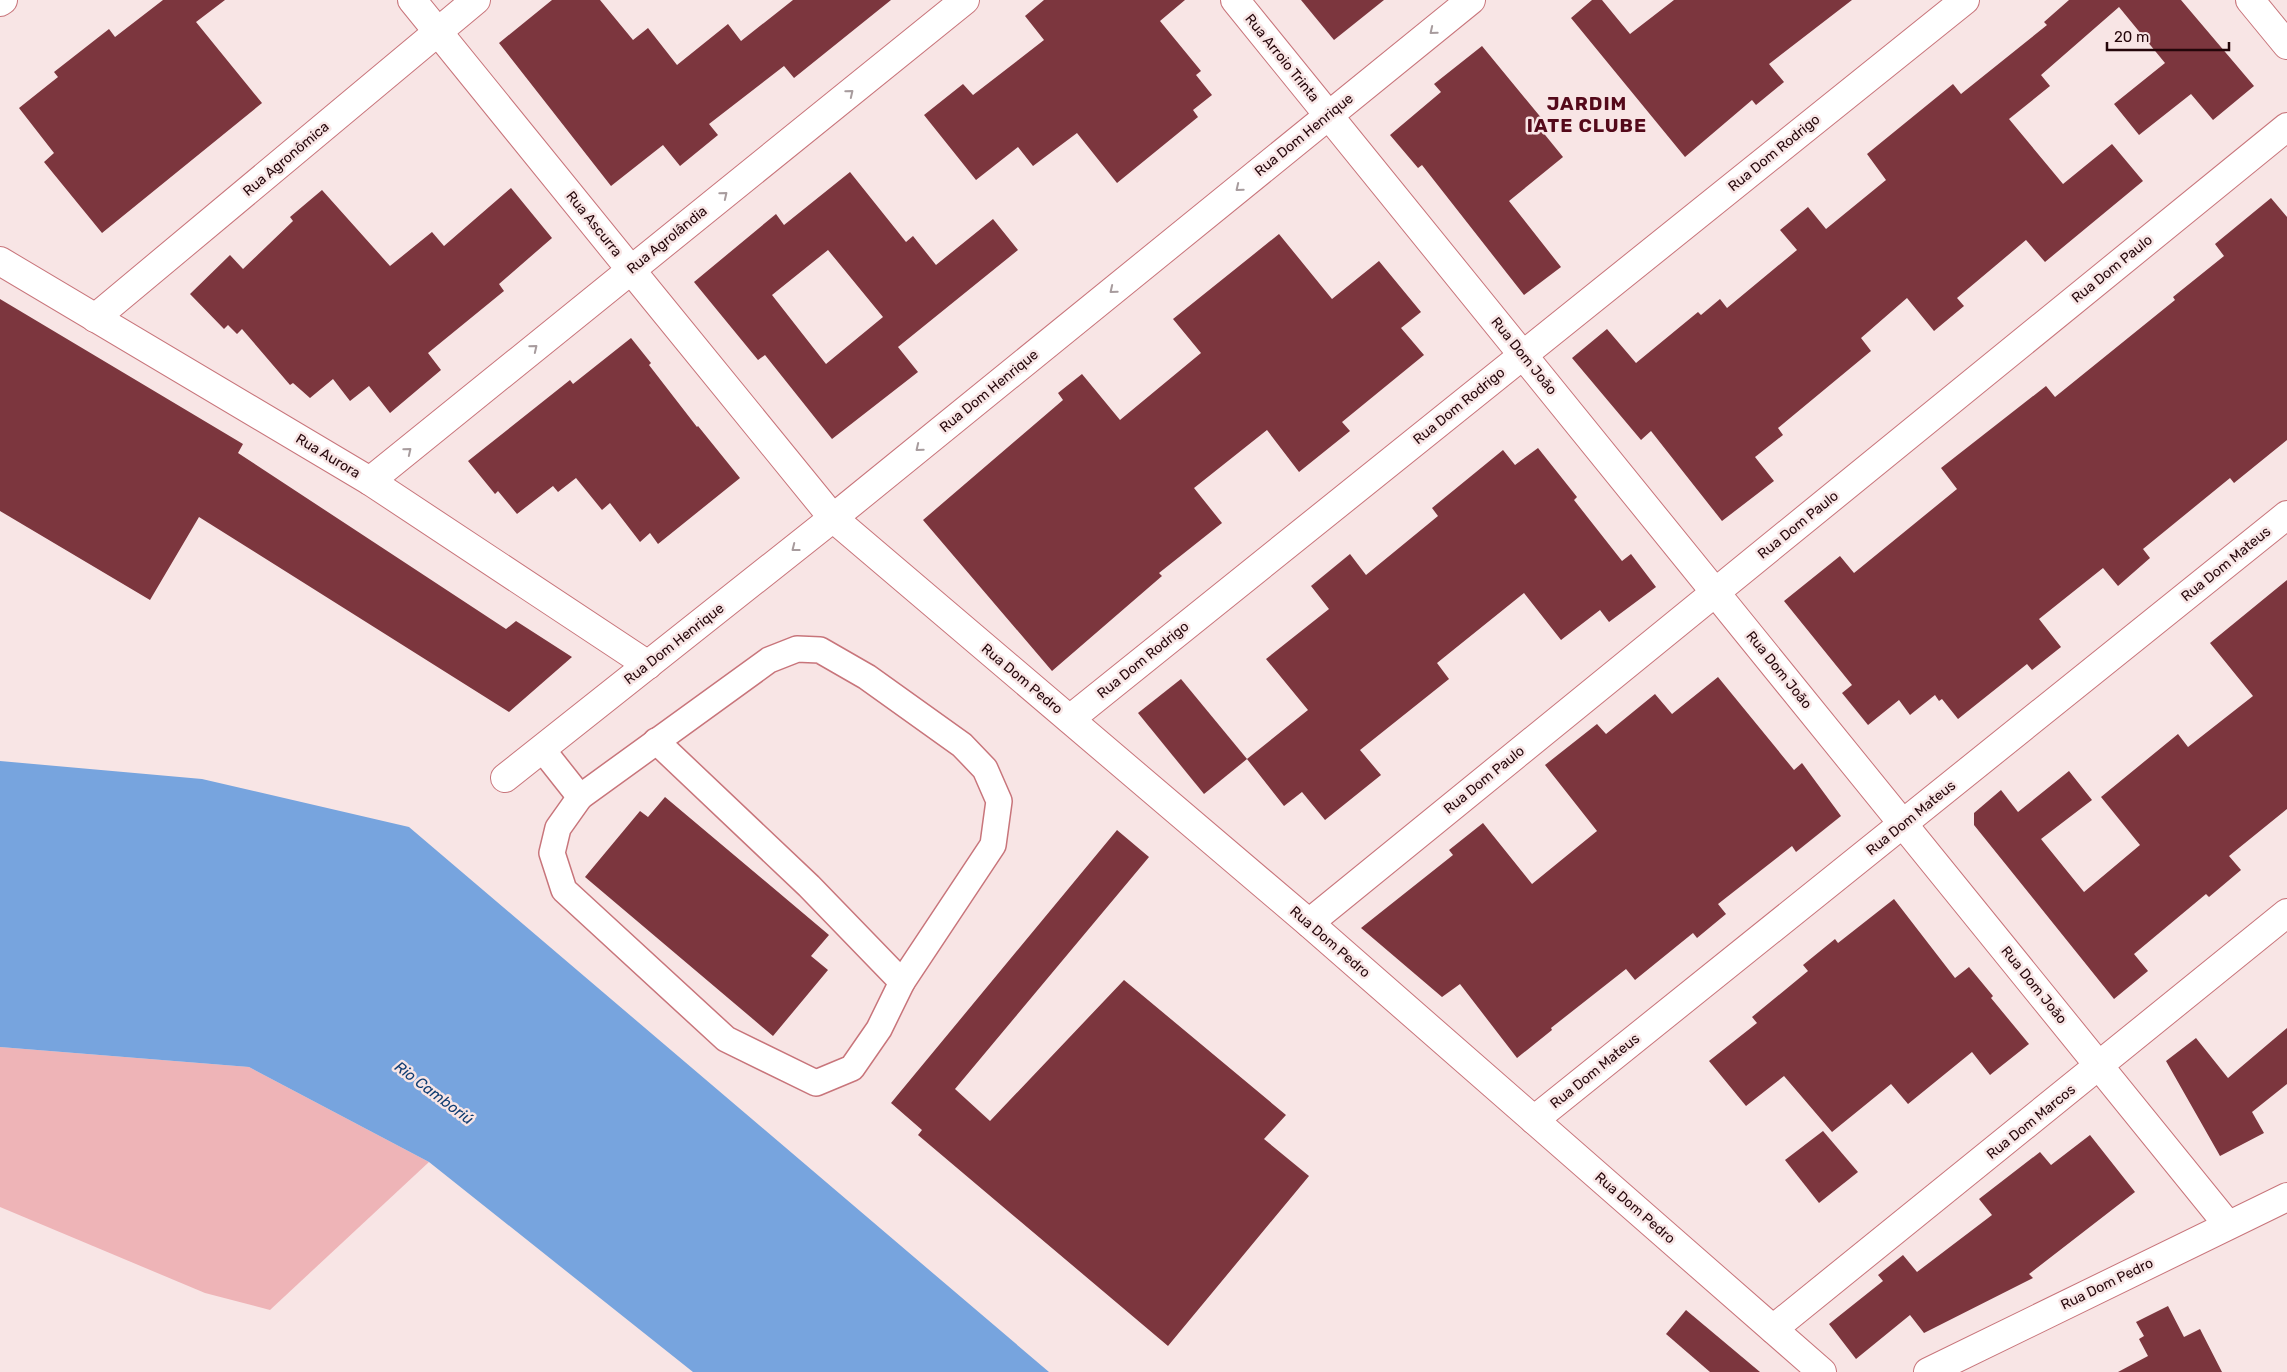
<svg xmlns="http://www.w3.org/2000/svg" width="2287" height="1372" font-family="Rubik,sans-serif">
  <style>
    .green { fill: #eeb4b7 }
    .water { fill: #77a4de }
    .building { fill: #7c363e; fill-rule: evenodd }
    .lines { fill: none; stroke-linecap: round; stroke-linejoin: round }
    .lane-casing { stroke: #c8757b; stroke-width: 28 }
    .street-casing { stroke: #c8757b; stroke-width: 30 }
    .secondary-casing { stroke: #c8757b; stroke-width: 30 }
    .lane { stroke: #fff; stroke-width: 25 }
    .street { stroke: #fff; stroke-width: 28 }
    .secondary { stroke: #fff; stroke-width: 28 }
    .oneway { stroke: #a79b9d }
    .labels { text-anchor: middle; dominant-baseline: central; stroke-width: 5; stroke-linejoin: round; paint-order: stroke }
    .street-label { font-size: 14px; fill: #24060a; stroke: #f8e5e5 }
    .water-label { font-size: 15px; font-style: italic; fill: #0f3c71; stroke: #f8e5e5 }
    .district-label { font-size: 19px; font-weight: bold; letter-spacing: 1px; fill: #54091a; stroke: #f8e5e5 }
  </style>
  <rect width="100%" height="100%" fill="#f8e5e5"/>
  <polygon class="green" points="0,1047 249,1067 429,1162 270,1310 205,1293 0,1207"/>
  <polygon class="water" points="0,761 202,779 409,827 1049,1372 693,1372 429,1162 249,1067 0,1047"/>
  <g class="building">
    <polygon points="163,0 225,0 196,22 262,103 102,233 44,162 54,153 19,108 58,77 54,72 109,29 115,37"/>
    <polygon points="552,0 600,0 633,40 648,28 677,65 728,24 741,41 793,0 891,0 794,78 784,66 709,124 718,135 680,166 663,145 611,186 499,43"/>
    <polygon points="1044,0 1185,0 1160,21 1201,71 1196,75 1212,95 1193,110 1198,117 1117,183 1077,133 1033,166 1018,147 976,180 924,115 963,84 973,95 1044,40 1025,16"/>
    <polygon points="1301,0 1384,0 1334,40"/>
    <polygon points="1592,0 1602,0 1630,34 1674,0 1852,0 1769,64 1784,82 1756,105 1752,100 1685,157 1571,18"/>
    <polygon points="2069,0 2181,0 2254,86 2213,120 2191,94 2139,135 2114,104 2165,63 2119,7 2041,75 2050,86 2009,119 2063,184 2112,144 2143,181 2045,262 2026,240 1957,298 1964,306 1934,331 1907,298 1861,338 1871,351 1778,428 1783,435 1755,457 1774,481 1722,521 1651,431 1641,440 1572,358 1607,329 1636,363 1698,312 1701,315 1720,299 1727,308 1797,250 1780,230 1808,207 1826,229 1886,180 1867,154 1953,84 1961,94 2047,25 2044,22"/>
    <polygon points="1482,46 1543,120 1537,125 1563,157 1509,201 1561,267 1524,295 1422,165 1418,168 1390,135 1441,92 1434,84"/>
    <path d="M850 172 906 242 913 236 936 265 993 219 1018 250 898 347 918 372 832 439 765 355 758 360 694 282 776 214 784 225ZM828 250 883 317 826 364 772 295Z"/>
    <polygon points="511,188 552,238 499,284 504,291 428,353 441,370 390,413 369,386 350,401 333,379 310,398 293,383 290,385 242,329 237,334 228,325 224,329 190,294 230,255 243,269 293,221 290,217 322,190 390,266 432,232 444,246"/>
    <polygon points="2271,198 2287,217 2287,440 2234,483 2230,478 2143,549 2150,558 2118,586 2103,568 2039,619 2061,647 2032,670 2027,664 1958,719 1942,699 1939,701 1935,695 1910,715 1899,700 1868,725 1842,693 1852,685 1784,601 1840,556 1854,573 1957,489 1941,468 2046,386 2055,397 2175,300 2173,297 2224,256 2215,244"/>
    <polygon points="1279,234 1332,299 1379,261 1421,312 1401,328 1424,355 1342,422 1350,431 1299,472 1267,430 1194,488 1222,523 1159,573 1162,576 1052,671 923,520 1063,400 1058,393 1082,374 1120,420 1201,353 1173,319"/>
    <polygon points="0,299 243,444 238,453 506,629 516,621 572,657 509,712 199,517 150,600 0,511"/>
    <polygon points="631,338 651,363 649,365 697,427 698,426 740,478 658,544 650,533 640,542 610,503 602,510 576,478 558,492 553,486 517,514 498,491 495,494 468,461 570,380 573,384"/>
    <polygon points="1538,448 1577,497 1574,500 1622,561 1631,554 1656,587 1609,622 1600,610 1561,640 1524,593 1437,663 1449,679 1360,750 1381,775 1325,820 1302,792 1284,806 1247,759 1308,710 1266,659 1329,609 1311,586 1350,554 1366,575 1438,516 1432,508 1503,450 1515,465"/>
    <polygon points="2287,580 2287,809 2229,856 2241,870 2209,897 2206,894 2134,954 2148,971 2114,999 1974,825 1974,813 2001,790 2018,812 2069,771 2092,800 2041,839 2084,892 2140,845 2101,797 2178,734 2188,747 2253,696 2210,643"/>
    <polygon points="1718,677 1794,770 1802,763 1841,816 1796,852 1792,846 1718,904 1726,914 1697,938 1693,933 1635,980 1626,969 1551,1028 1552,1030 1517,1058 1460,984 1442,997 1361,928 1453,855 1449,850 1483,823 1532,884 1597,831 1545,765 1597,724 1606,734 1655,694 1672,714"/>
    <polygon points="1181,679 1247,759 1204,794 1138,713"/>
    <polygon points="665,797 829,935 811,956 828,970 773,1036 585,877 640,811 648,817"/>
    <polygon points="1117,830 1149,857 955,1089 990,1121 1124,980 1286,1115 1264,1139 1309,1176 1168,1346 918,1135 922,1130 891,1103"/>
    <polygon points="1894,899 1955,978 1969,967 1993,996 1991,998 2029,1044 1990,1075 1972,1052 1908,1104 1891,1084 1832,1132 1784,1076 1746,1106 1709,1061 1757,1023 1752,1017 1808,971 1803,965 1835,939 1838,943"/>
    <polygon points="2287,1028 2287,1084 2252,1112 2264,1133 2220,1156 2166,1061 2196,1038 2228,1078"/>
    <polygon points="1823,1131 1858,1172 1819,1203 1785,1160"/>
    <polygon points="2090,1135 2135,1192 2029,1274 2033,1278 1924,1333 1910,1315 1856,1359 1829,1324 1883,1281 1878,1275 1903,1255 1917,1272 1992,1215 1979,1199 2040,1152 2051,1165"/>
    <polygon points="2168,1306 2184,1337 2200,1329 2222,1372 2118,1372 2148,1356 2139,1339 2144,1336 2136,1322"/>
    <polygon points="1686,1310 1760,1372 1710,1372 1666,1334"/>
  </g>
  <g class="lines">
    <defs>
      <g id="lane">
        <polygon points="797,649 820,650 867,677 962,745 985,769 999,801 993,845 902,982 879,1029 852,1068 816,1083 726,1039 564,890 552,853 558,828 580,797 769,660"/>
        <polyline points="656,741 809,886 902,982"/>
        <polyline points="542,749 580,797"/>
      </g>
      <g id="street">
        <polyline points="1235,0 2228,1225"/>
        <polyline points="0,2 3,0"/>
        <polyline points="0,261 370,481 648,665"/>
        <polyline points="95,318 476,0"/>
        <polyline points="370,481 631,270 412,0"/>
        <polyline points="1070,719 1965,0"/>
        <polyline points="505,778 833,518"/>
        <polyline points="1309,923 2287,127"/>
        <polyline points="1534,1120 2287,515"/>
        <polyline points="1773,1329 2287,913"/>
      </g>
      <g id="secondary">
        <polyline points="965,0 631,270 833,518 1309,923 1822,1372"/>
        <polyline points="2250,0 2287,45"/>
        <polyline points="833,518 1471,0"/>
        <polyline points="1928,1372 2287,1197"/>
      </g>
    </defs>
    <use href="#lane" class="lane-casing"/>
    <use href="#street" class="street-casing"/>
    <use href="#secondary" class="secondary-casing"/>
    <use href="#lane" class="lane"/>
    <use href="#street" class="street"/>
    <use href="#secondary" class="secondary"/>
  </g>
  <defs><path id="oneway-chevron" d="M-2-3.5L2.5 0L-2 3.5" fill="none" stroke-width="1.6" stroke-linecap="round" stroke-linejoin="round" transform="scale(1.25)"/></defs>
  <g class="oneway">
    <use href="#oneway-chevron" transform="translate(1433 31) rotate(141)"/>
    <use href="#oneway-chevron" transform="translate(850 93) rotate(-39)"/>
    <use href="#oneway-chevron" transform="translate(1239 188) rotate(141)"/>
    <use href="#oneway-chevron" transform="translate(724 195) rotate(-39)"/>
    <use href="#oneway-chevron" transform="translate(1113 290) rotate(141)"/>
    <use href="#oneway-chevron" transform="translate(534 348) rotate(-39)"/>
    <use href="#oneway-chevron" transform="translate(919 448) rotate(141)"/>
    <use href="#oneway-chevron" transform="translate(408 451) rotate(-39)"/>
    <use href="#oneway-chevron" transform="translate(795 548) rotate(142)"/>
  </g>
  <g class="labels">
    <g class="street-label">
      <text transform="translate(1282 58) rotate(51)">Rua Arroio Trinta</text>
      <text transform="translate(1304 135) rotate(-39)">Rua Dom Henrique</text>
      <text transform="translate(1774 153) rotate(-39)">Rua Dom Rodrigo</text>
      <text transform="translate(286 159) rotate(-40)">Rua Agronômica</text>
      <text transform="translate(594 224) rotate(51)">Rua Ascurra</text>
      <text transform="translate(667 240) rotate(-39)">Rua Agrolândia</text>
      <text transform="translate(2112 269) rotate(-39)">Rua Dom Paulo</text>
      <text transform="translate(1524 356) rotate(51)">Rua Dom João</text>
      <text transform="translate(989 391) rotate(-39)">Rua Dom Henrique</text>
      <text transform="translate(1459 406) rotate(-39)">Rua Dom Rodrigo</text>
      <text transform="translate(328 456) rotate(31)">Rua Aurora</text>
      <text transform="translate(1798 525) rotate(-39)">Rua Dom Paulo</text>
      <text transform="translate(2226 564) rotate(-39)">Rua Dom Mateus</text>
      <text transform="translate(674 644) rotate(-38)">Rua Dom Henrique</text>
      <text transform="translate(1143 660) rotate(-39)">Rua Dom Rodrigo</text>
      <text transform="translate(1779 670) rotate(51)">Rua Dom João</text>
      <text transform="translate(1022 679) rotate(40)">Rua Dom Pedro</text>
      <text transform="translate(1484 780) rotate(-39)">Rua Dom Paulo</text>
      <text transform="translate(1911 818) rotate(-39)">Rua Dom Mateus</text>
      <text transform="translate(1330 942) rotate(41)">Rua Dom Pedro</text>
      <text transform="translate(2034 985) rotate(51)">Rua Dom João</text>
      <text transform="translate(1595 1071) rotate(-39)">Rua Dom Mateus</text>
      <text transform="translate(2031 1122) rotate(-39)">Rua Dom Marcos</text>
      <text transform="translate(1635 1208) rotate(41)">Rua Dom Pedro</text>
      <text transform="translate(2107 1284) rotate(-26)">Rua Dom Pedro</text>
    </g>
    <g class="water-label">
      <text transform="translate(434 1093) rotate(37)">Rio Camboriú</text>
    </g>
    <g class="district-label">
      <text x="1587" y="103">JARDIM<tspan x="1587" dy="22">IATE CLUBE</tspan></text>
    </g>
  </g>
  <path d="M2107 42v8h122v-8" fill="none" stroke="#24060a" stroke-width="2.5"/>
  <text x="2114" y="42" font-size="15" fill="#24060a" stroke="#f8e5e5" stroke-width="4" paint-order="stroke">20 m</text>
</svg>
